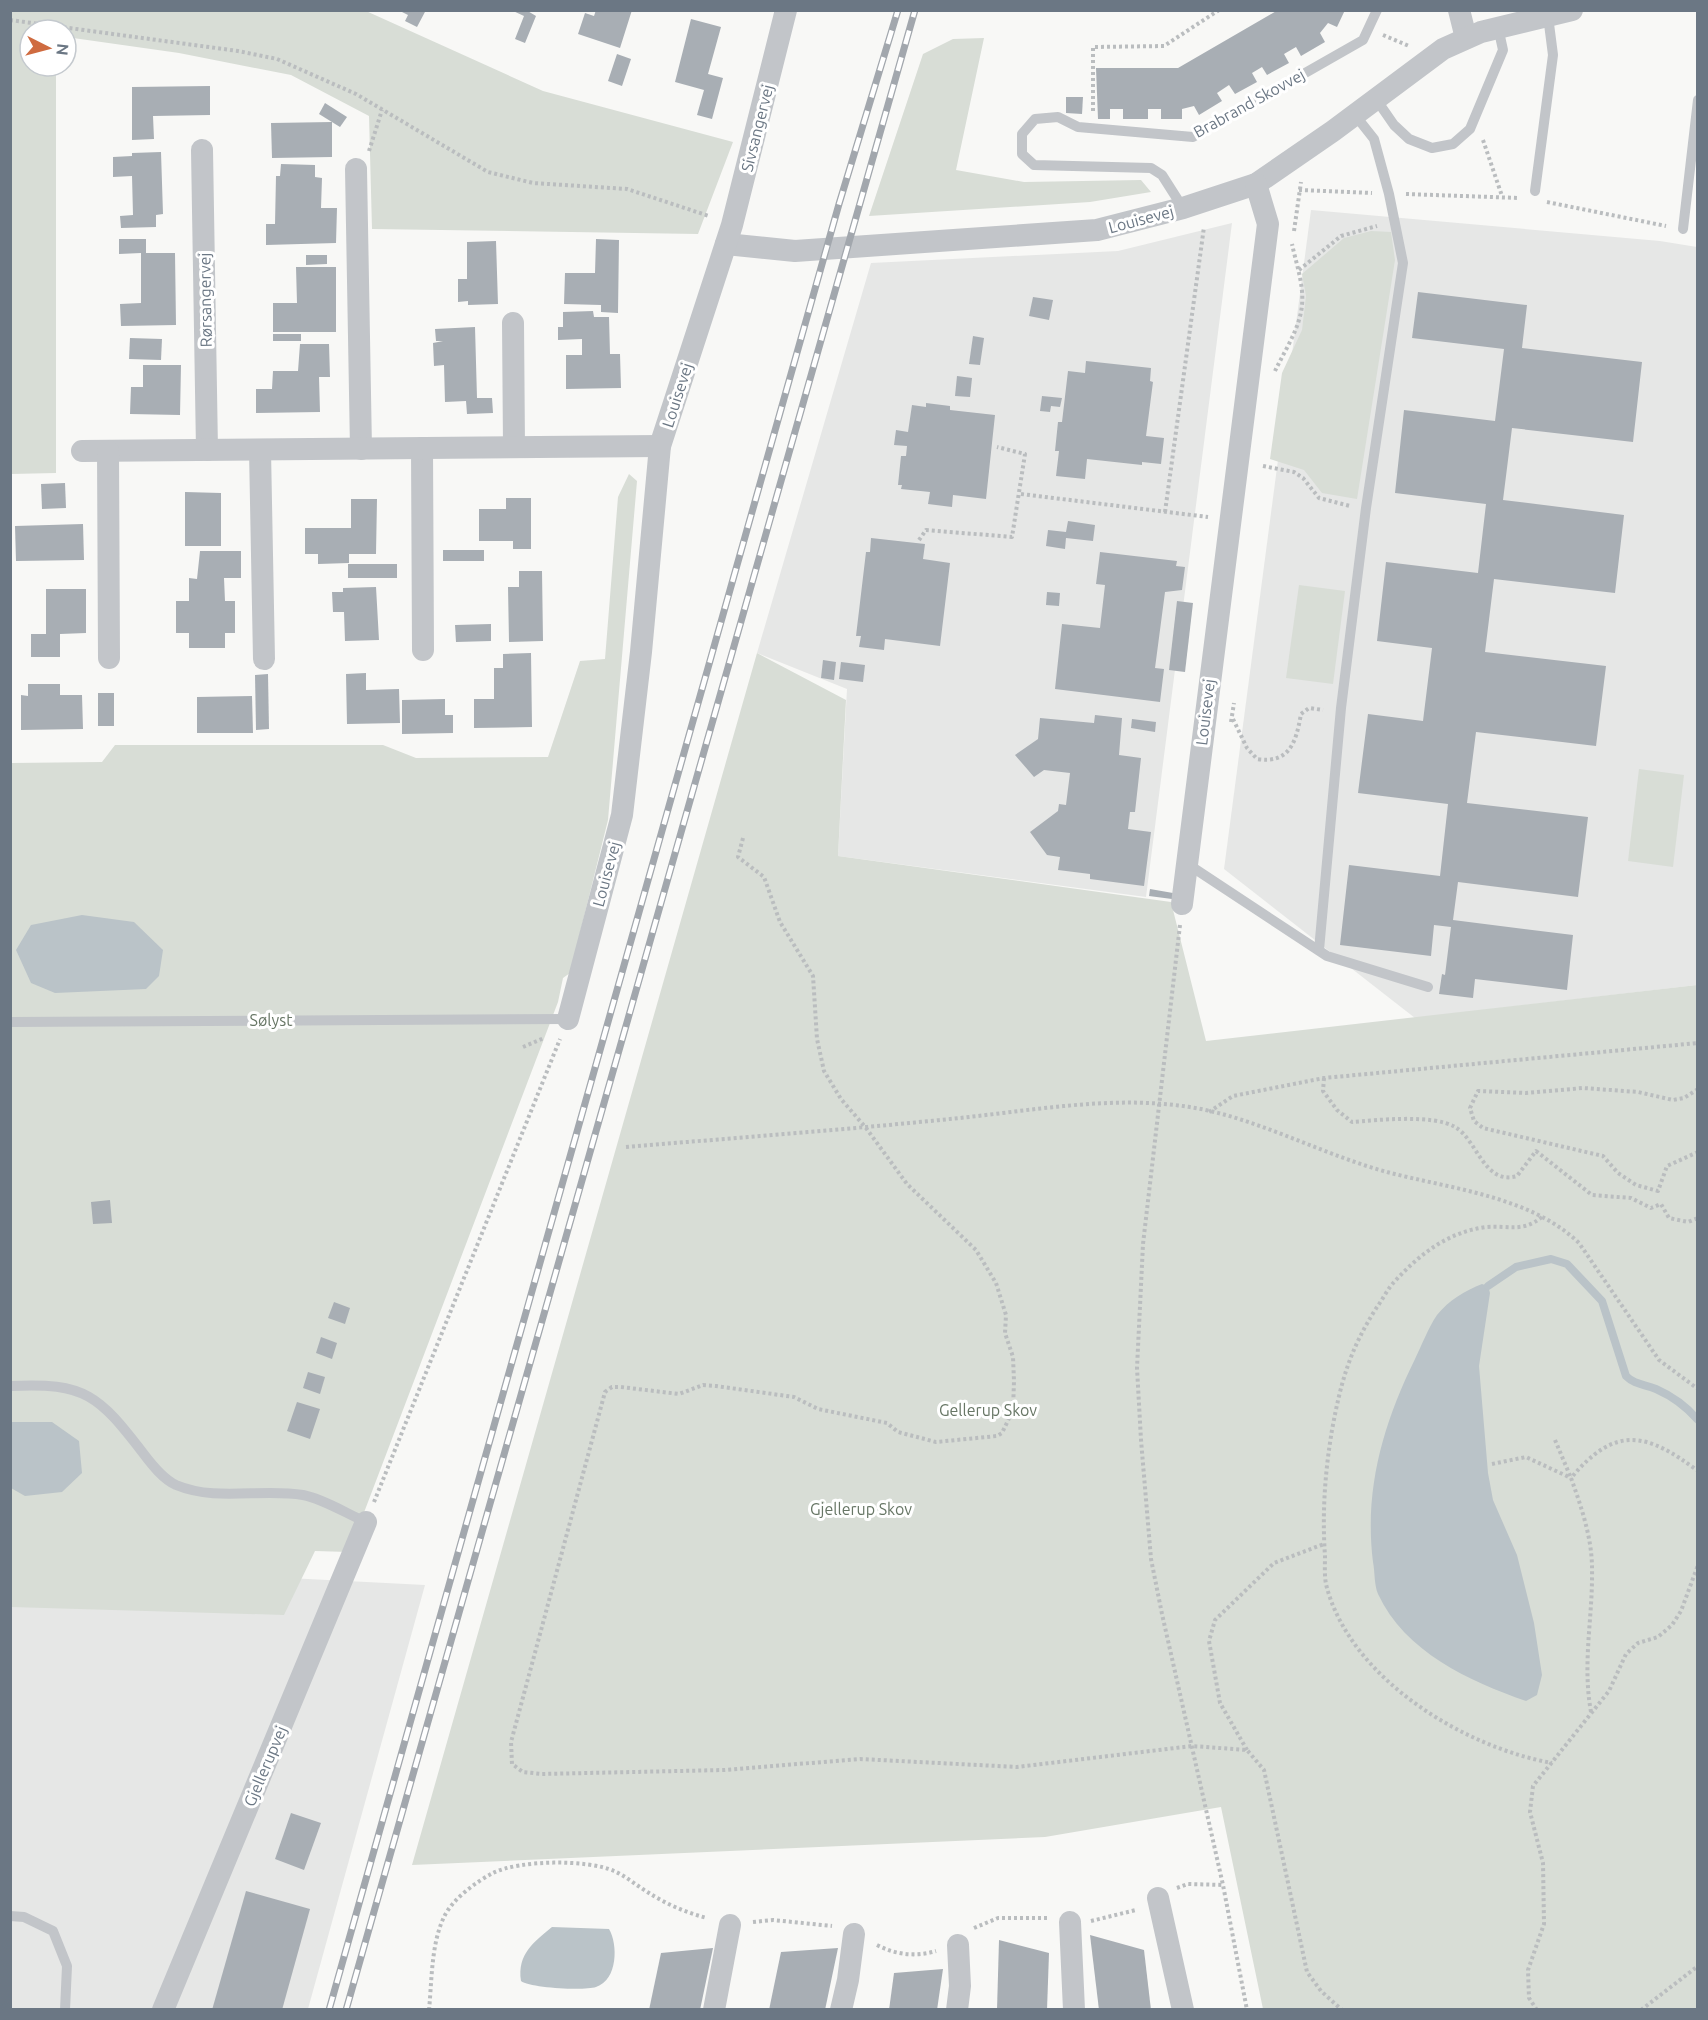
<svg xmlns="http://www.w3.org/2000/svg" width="1708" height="2020" font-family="Ubuntu,sans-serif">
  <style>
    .built { fill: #e6e7e6 }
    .green { fill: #d8ddd6 }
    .water { fill: #bac3c8 }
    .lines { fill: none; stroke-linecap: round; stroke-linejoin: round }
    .stream { stroke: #bac3c8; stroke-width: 8 }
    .building { fill: #a8aeb4 }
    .path { stroke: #babdbf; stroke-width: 4; stroke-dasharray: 3 3; stroke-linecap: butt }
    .service { stroke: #c2c5c9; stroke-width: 10 }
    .minor { stroke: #c2c5c9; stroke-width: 22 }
    .rail-casing { stroke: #a2a7ad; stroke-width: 7 }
    .rail { stroke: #fff; stroke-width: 4.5; stroke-dasharray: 14; stroke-linecap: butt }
    .labels { text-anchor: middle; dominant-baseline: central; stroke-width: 6; stroke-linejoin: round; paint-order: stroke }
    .street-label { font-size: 16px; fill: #6b7784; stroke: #fff }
    .park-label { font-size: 16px; fill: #677665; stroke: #fff }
  </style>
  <rect width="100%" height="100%" fill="#f8f8f6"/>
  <g class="built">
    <polygon points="1311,210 1660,241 1697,247 1697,985 1415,1018 1224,869"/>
    <polygon points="1232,223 1146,897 838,856 847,689 757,653 871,263 1118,251"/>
    <polygon points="10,1564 425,1585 308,2009 11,2009"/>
  </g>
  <g class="green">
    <polygon points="10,11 366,11 543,91 733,142 698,234 372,229 369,116 291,75 179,53 66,37 66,30 30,30 30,66 56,66 56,473 11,474"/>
    <polygon points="984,38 956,170 1024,182 1141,180 1151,192 1090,202 869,216 923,54 953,39"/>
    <polygon points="1371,231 1391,232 1395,260 1357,499 1322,493 1304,470 1270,459 1282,373 1302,330 1306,296 1302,274 1344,238"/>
    <polygon points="629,474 637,481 608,820 570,973 563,978 558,1002 349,1552 315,1551 284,1615 11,1607 11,763 102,762 115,745 383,745 416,758 548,757 580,661 605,659 618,497"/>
    <polygon points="1299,585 1345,591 1333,684 1286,678"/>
    <polygon points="757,653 846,700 838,856 1171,902 1206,1041 1697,985 1697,2009 1263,2009 1221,1807 1045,1837 412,1865"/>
    <polygon points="1639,769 1684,775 1673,867 1628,861"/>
  </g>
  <g class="water">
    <polygon points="82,915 134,922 163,950 159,976 146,989 55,993 31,983 16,950 31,925"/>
    <path d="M1482 1284 1488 1286 1490 1293 1479 1366 1488 1473 1493 1500 1517 1555 1534 1623 1542 1675 1537 1695 1526 1701C1469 1681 1405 1652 1378 1594 1374 1585 1375 1572 1373 1562 1364 1490 1383 1424 1415 1359 1422 1345 1428 1328 1437 1315 1448 1301 1466 1290 1482 1284Z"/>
    <polygon points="12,1422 52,1422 79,1441 82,1473 62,1492 25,1496 11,1488"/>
    <path d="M552 1927 609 1929C618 1944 618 1980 596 1987 584 1991 530 1988 521 1981 517 1954 534 1942 552 1927Z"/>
  </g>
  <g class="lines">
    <path class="stream" d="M1488 1286 1516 1267 1551 1259 1567 1264 1602 1301 1626 1376C1635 1385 1644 1384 1656 1389 1672 1396 1686 1406 1698 1420"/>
  </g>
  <g class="building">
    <polygon points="398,10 426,10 417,27 405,21 408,15"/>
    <polygon points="511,10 526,10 536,16 525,43 515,39 524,16"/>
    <polygon points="596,10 632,10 620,48 578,34 585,13 594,16"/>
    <polygon points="1278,10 1345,10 1337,27 1328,23 1320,33 1325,42 1301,56 1296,47 1284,54 1289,63 1267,75 1262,67 1252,73 1257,82 1235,94 1229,85 1217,93 1222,101 1199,115 1194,106 1182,109 1182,119 1161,119 1161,109 1148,109 1148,119 1123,119 1123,109 1110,109 1110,119 1098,119 1096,68 1178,68"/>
    <polygon points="691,19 721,27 708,74 723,78 712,119 697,115 704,90 675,82"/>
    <polygon points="617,54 631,59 622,86 608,81"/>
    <polygon points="210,86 210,115 153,116 154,139 132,140 132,87"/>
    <polygon points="1066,97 1083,97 1082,114 1066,113"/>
    <polygon points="325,103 347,117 340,127 319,114"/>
    <polygon points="332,122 332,157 272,158 271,123"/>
    <polygon points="161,152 163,214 156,215 156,227 121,228 120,216 133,215 132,176 113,177 113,157 132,156 132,153"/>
    <polygon points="281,164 315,165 315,177 322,178 321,208 337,208 336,243 266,245 266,224 275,224 276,176 280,176"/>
    <polygon points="119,239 146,239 146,253 175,253 176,325 121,326 120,304 141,303 141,253 119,254"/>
    <polygon points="596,239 619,240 618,313 601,312 601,305 564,304 565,273 595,273"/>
    <polygon points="496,241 498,304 468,305 468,301 458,302 458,279 467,279 467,242"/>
    <polygon points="306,255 327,255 327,264 306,265"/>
    <polygon points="296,267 336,267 336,332 273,332 273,303 297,303"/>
    <polygon points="1418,292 1527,305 1522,348 1642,362 1633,442 1512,428 1503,500 1624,515 1615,593 1494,579 1485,652 1606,666 1596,746 1476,732 1467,803 1588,817 1578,897 1458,882 1453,920 1573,935 1567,990 1475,979 1473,998 1439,994 1442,974 1445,975 1451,927 1434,925 1431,956 1340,945 1349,865 1440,876 1448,804 1358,793 1368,714 1423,721 1432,648 1377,641 1386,562 1478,573 1486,504 1395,493 1404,410 1495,421 1504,349 1412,338"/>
    <polygon points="1033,297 1053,300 1049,320 1029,316"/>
    <polygon points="593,311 594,317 609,317 610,354 620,354 621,388 566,389 566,355 582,355 582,339 558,340 558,327 563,327 563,312"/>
    <polygon points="475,327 477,398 492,398 493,413 467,414 466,401 445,402 444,365 434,366 433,343 443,341 436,341 435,329"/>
    <rect x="273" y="334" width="28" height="7"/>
    <polygon points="973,336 984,338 980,365 969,364"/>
    <polygon points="130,338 162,339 161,360 129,359"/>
    <polygon points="300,344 329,344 330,377 319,377 320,412 256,413 256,389 272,389 273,371 298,371"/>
    <polygon points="1086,361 1151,368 1150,381 1153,382 1146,436 1164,438 1161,464 1142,462 1142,465 1087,459 1085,479 1056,476 1059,451 1055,451 1058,422 1062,422 1068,371 1085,373"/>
    <polygon points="143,365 181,365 180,415 130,414 131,387 143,387"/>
    <polygon points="957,376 972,378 970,397 955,396"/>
    <polygon points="1042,396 1062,398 1060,407 1051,406 1050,412 1040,411"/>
    <polygon points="926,403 950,406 950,410 995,415 986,499 953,495 952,507 928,504 930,492 901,489 902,485 898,485 901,456 906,456 907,446 894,445 896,430 908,432 912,405 926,407"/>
    <polygon points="65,483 66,508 42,509 41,484"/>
    <polygon points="185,492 221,493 221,546 185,546"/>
    <polygon points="506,498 531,498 531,549 513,549 513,541 479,541 479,509 506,509"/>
    <polygon points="351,499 377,499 376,554 349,554 349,563 318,564 318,554 305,554 305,528 351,528"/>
    <polygon points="1068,521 1095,525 1093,541 1066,538 1065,549 1046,546 1048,530 1066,532"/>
    <polygon points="83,524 84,560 16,561 15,526"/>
    <polygon points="871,538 925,544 923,559 950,563 940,646 885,639 884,650 859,647 861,636 856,636 866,552 870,552"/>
    <rect x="443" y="550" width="41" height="11"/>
    <polygon points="200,551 241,551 241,578 224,578 225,601 235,601 235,633 225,633 225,648 189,648 189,633 176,633 176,601 189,601 189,578 197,579"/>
    <polygon points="1100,552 1177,561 1176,566 1185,567 1182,590 1165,592 1155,668 1164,669 1160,702 1055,689 1062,624 1100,628 1105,585 1096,584"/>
    <rect x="348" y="564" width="49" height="14"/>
    <polygon points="519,571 542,571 543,641 509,642 508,587 519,587"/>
    <polygon points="376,587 379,640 345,641 344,612 333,612 332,592 343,592 343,588"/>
    <polygon points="46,589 86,589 86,633 60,634 60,657 31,657 31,634 46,634"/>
    <polygon points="1047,592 1060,593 1059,606 1046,605"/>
    <polygon points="1177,601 1193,603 1185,672 1169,670"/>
    <polygon points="491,624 491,641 456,642 455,625"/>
    <polygon points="531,653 532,727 474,728 474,699 494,699 494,668 503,668 503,654"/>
    <polygon points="823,660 836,662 834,680 821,678"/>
    <polygon points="841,662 865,665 863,682 839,679"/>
    <polygon points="366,673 366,690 399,689 400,723 347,724 346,674"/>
    <polygon points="268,674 269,729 256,730 255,675"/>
    <polygon points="28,684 60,684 60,695 82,695 83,729 21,730 21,695 28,696"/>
    <rect x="98" y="693" width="16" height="33"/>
    <polygon points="252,696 253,733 197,733 197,697"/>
    <polygon points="445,699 445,715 453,715 453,733 402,734 402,700"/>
    <polygon points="1095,715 1122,718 1119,755 1141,758 1135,812 1130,812 1128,829 1151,832 1144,886 1090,879 1090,874 1058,870 1060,857 1047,855 1030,832 1058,811 1059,804 1066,805 1070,773 1044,770 1034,777 1015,755 1038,739 1040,718 1094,723"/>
    <polygon points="1132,719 1156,722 1155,732 1131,728"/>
    <polygon points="1150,889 1173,893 1172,899 1149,896"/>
    <polygon points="110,1200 112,1223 93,1224 91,1202"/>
    <polygon points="334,1302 350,1308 345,1324 328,1318"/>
    <polygon points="321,1337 337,1343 332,1359 316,1353"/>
    <polygon points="308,1372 325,1377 320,1394 303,1388"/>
    <polygon points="297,1402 320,1409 310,1439 287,1431"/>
    <polygon points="291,1813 321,1823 304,1870 275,1859"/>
    <polygon points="246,1891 310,1909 282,2010 212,2010"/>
    <polygon points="1090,1935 1144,1950 1151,2010 1099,2010"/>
    <polygon points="999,1940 1049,1953 1047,2010 997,2010"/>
    <polygon points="713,1948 700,2010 649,2010 661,1953"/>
    <polygon points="838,1948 825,2010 769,2010 781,1952"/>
    <polygon points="943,1969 937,2010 889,2010 894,1973"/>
  </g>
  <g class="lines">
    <g class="path">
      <polyline points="10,20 238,51 277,59 356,94 488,172 533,183 627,189 709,216"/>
      <polyline points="1383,35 1409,46"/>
      <polyline points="1093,111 1093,47 1164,46 1219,10"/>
      <polyline points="1483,140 1502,196"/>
      <polyline points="369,151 382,110"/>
      <polyline points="1299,190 1372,193"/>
      <polyline points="1406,194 1519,198"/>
      <polyline points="1547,202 1666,226"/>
      <polyline points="1294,231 1301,182"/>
      <polyline points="1299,270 1341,236 1377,226"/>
      <path d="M1275 371C1285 350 1300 328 1302 305 1304 285 1296 263 1292 244"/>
      <polyline points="1263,466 1294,472 1303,478 1319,498 1350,506"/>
      <polyline points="1021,494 1208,517"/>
      <polyline points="1165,512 1204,227"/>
      <polyline points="919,540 926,530 1012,537 1025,454 997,447"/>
      <path d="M1233 719 1247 748 1257 759C1290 764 1296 742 1301 714L1309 708 1323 710"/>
      <polyline points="1231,722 1234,703"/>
      <polyline points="743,838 738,857 764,877 780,922 813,976 817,1039 824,1071 841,1099 866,1128 907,1184 976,1250 996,1283 1006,1315 1005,1333 1013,1357 1014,1381 1013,1410 1002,1433 997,1436 936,1442 898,1432 887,1423 818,1409 794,1397 716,1386 703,1385 679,1394 621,1387 612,1387 605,1392 511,1742 512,1764 523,1772 542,1774 724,1770 860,1759 1017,1767 1192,1746 1247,1750 1264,1770 1307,1972 1321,1991 1342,2010"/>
      <polyline points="1180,925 1143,1244 1137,1368 1141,1440 1151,1559 1162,1614 1223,1885 1247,2010"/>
      <polyline points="523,1047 544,1038"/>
      <path d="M1324 1078 1323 1091 1337 1110 1352 1122C1378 1120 1433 1114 1455 1127 1477 1139 1484 1186 1517 1176L1536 1151 1592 1195 1631 1198 1651 1208 1661 1204 1669 1218 1688 1222 1698 1218"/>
      <polyline points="1698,1089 1684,1098 1673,1100 1638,1092 1583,1088 1526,1093 1478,1091 1470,1108 1474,1121 1483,1128 1603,1156 1618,1173 1636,1185 1658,1191 1667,1166 1698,1152"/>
      <polyline points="1209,1112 1233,1096 1324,1078 1698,1043"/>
      <path d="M626 1147C734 1138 842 1130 950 1119 1032 1111 1119 1093 1201 1109 1265 1122 1324 1155 1387 1172 1451 1189 1530 1196 1579 1243L1659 1360 1698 1389"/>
      <path d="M1542 1217C1522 1233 1509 1225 1486 1227 1448 1232 1420 1254 1395 1281 1388 1288 1383 1299 1377 1307 1350 1349 1341 1381 1332 1430 1325 1472 1322 1513 1325 1556 1325 1566 1324 1578 1327 1588 1352 1679 1463 1747 1552 1763"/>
      <polyline points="1555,1440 1571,1478"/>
      <polyline points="1492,1464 1526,1457 1571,1478"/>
      <polyline points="374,1502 560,1039"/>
      <path d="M1591 1712C1582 1663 1593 1617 1592 1568 1592 1538 1581 1506 1571 1478 1616 1424 1647 1433 1698 1471"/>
      <polyline points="1247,1750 1220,1703 1209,1641 1215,1620 1274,1563 1324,1544"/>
      <polyline points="1177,1888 1188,1884 1223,1885"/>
      <polyline points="1091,1921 1136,1910"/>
      <polyline points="753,1922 773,1920 832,1926"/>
      <polyline points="974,1928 998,1918 1048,1918"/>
      <path d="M877 1945C896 1955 916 1957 936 1951"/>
      <path d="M429 2010C432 1980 431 1942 445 1915 454 1898 476 1882 493 1873 519 1860 587 1859 614 1871 626 1876 637 1886 649 1893 666 1904 687 1913 707 1918"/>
      <polyline points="1537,2010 1529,1998 1528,1970 1544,1924 1543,1863 1530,1812 1533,1786 1609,1691 1626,1654 1638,1643 1658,1637 1672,1625 1681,1611 1698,1565"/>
      <polyline points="1641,2010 1698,1966"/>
    </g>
    <g class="service">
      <polyline points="1376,99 1394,125 1409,139 1432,148 1453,144 1470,129 1503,50 1498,27"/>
      <polyline points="1535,191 1553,55 1548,16"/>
      <polyline points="1183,208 1162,175 1151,168 1034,165 1022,154 1022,134 1035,119 1058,117 1078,127 1193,137 1363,40 1377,10"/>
      <polyline points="1683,229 1698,100"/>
      <polyline points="1186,863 1327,956 1428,987"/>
      <polyline points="1319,950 1341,708 1366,508 1403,263 1389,194 1374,139 1355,115"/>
      <polyline points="10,1022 568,1019"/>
      <path d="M10 1386C86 1382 99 1396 143 1453 152 1465 163 1479 176 1485 217 1502 260 1488 303 1495 324 1499 347 1514 366 1522"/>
      <polyline points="10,1916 24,1917 53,1931 67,1966 65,2010"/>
    </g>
    <g class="minor">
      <polyline points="1459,10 1466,38"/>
      <polyline points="202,150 207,450"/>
      <polyline points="356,169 361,449"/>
      <polyline points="726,244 795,251 1097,230 1183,208 1256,184 1333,131 1443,49 1481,32 1572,10"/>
      <polyline points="513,323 514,447"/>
      <polyline points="422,448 423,650"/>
      <polyline points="260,450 264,659"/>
      <polyline points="82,451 660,446"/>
      <polyline points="108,451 109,658"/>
      <polyline points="1182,904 1268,224 1256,184"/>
      <polyline points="568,1019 622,815 641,652 660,446 732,225 786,10"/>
      <polyline points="1158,1898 1183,2010"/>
      <polyline points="1070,1922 1074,2010"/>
      <polyline points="163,2010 366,1522"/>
      <polyline points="714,2010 730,1925"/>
      <polyline points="841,2010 848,1980 854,1934"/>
      <polyline points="957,2010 960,1986 958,1945"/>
    </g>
    <defs>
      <g id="rail">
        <polyline points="329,2010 839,204 898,10"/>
        <polyline points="346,2010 915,10"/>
      </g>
    </defs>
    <use href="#rail" class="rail-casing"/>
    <use href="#rail" class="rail"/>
  </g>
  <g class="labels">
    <g class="street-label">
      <text transform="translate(1249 103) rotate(-29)">Brabrand Skovvej</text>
      <text transform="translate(757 128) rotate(-76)">Sivsangervej</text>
      <text transform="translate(1141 219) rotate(-15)">Louisevej</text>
      <text transform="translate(205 300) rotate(-91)">Rørsangervej</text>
      <text transform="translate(677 395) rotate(-72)">Louisevej</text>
      <text transform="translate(1205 712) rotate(-83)">Louisevej</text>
      <text transform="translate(606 874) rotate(-75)">Louisevej</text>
      <text transform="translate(265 1766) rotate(-67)">Gjellerupvej</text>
    </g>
    <g class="park-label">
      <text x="271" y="1020">Sølyst</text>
      <text x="988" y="1410">Gellerup Skov</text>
      <text x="861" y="1509">Gjellerup Skov</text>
    </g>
  </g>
  <rect width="1708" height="2020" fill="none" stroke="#6b7784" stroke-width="24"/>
  <g transform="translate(48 48) rotate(96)"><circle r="28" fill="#ffffff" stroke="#c4c9ce" stroke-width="1.5"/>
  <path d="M0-4.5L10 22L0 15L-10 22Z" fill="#cf6b40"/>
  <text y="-9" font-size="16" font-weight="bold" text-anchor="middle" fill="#6b7784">N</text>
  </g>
</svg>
